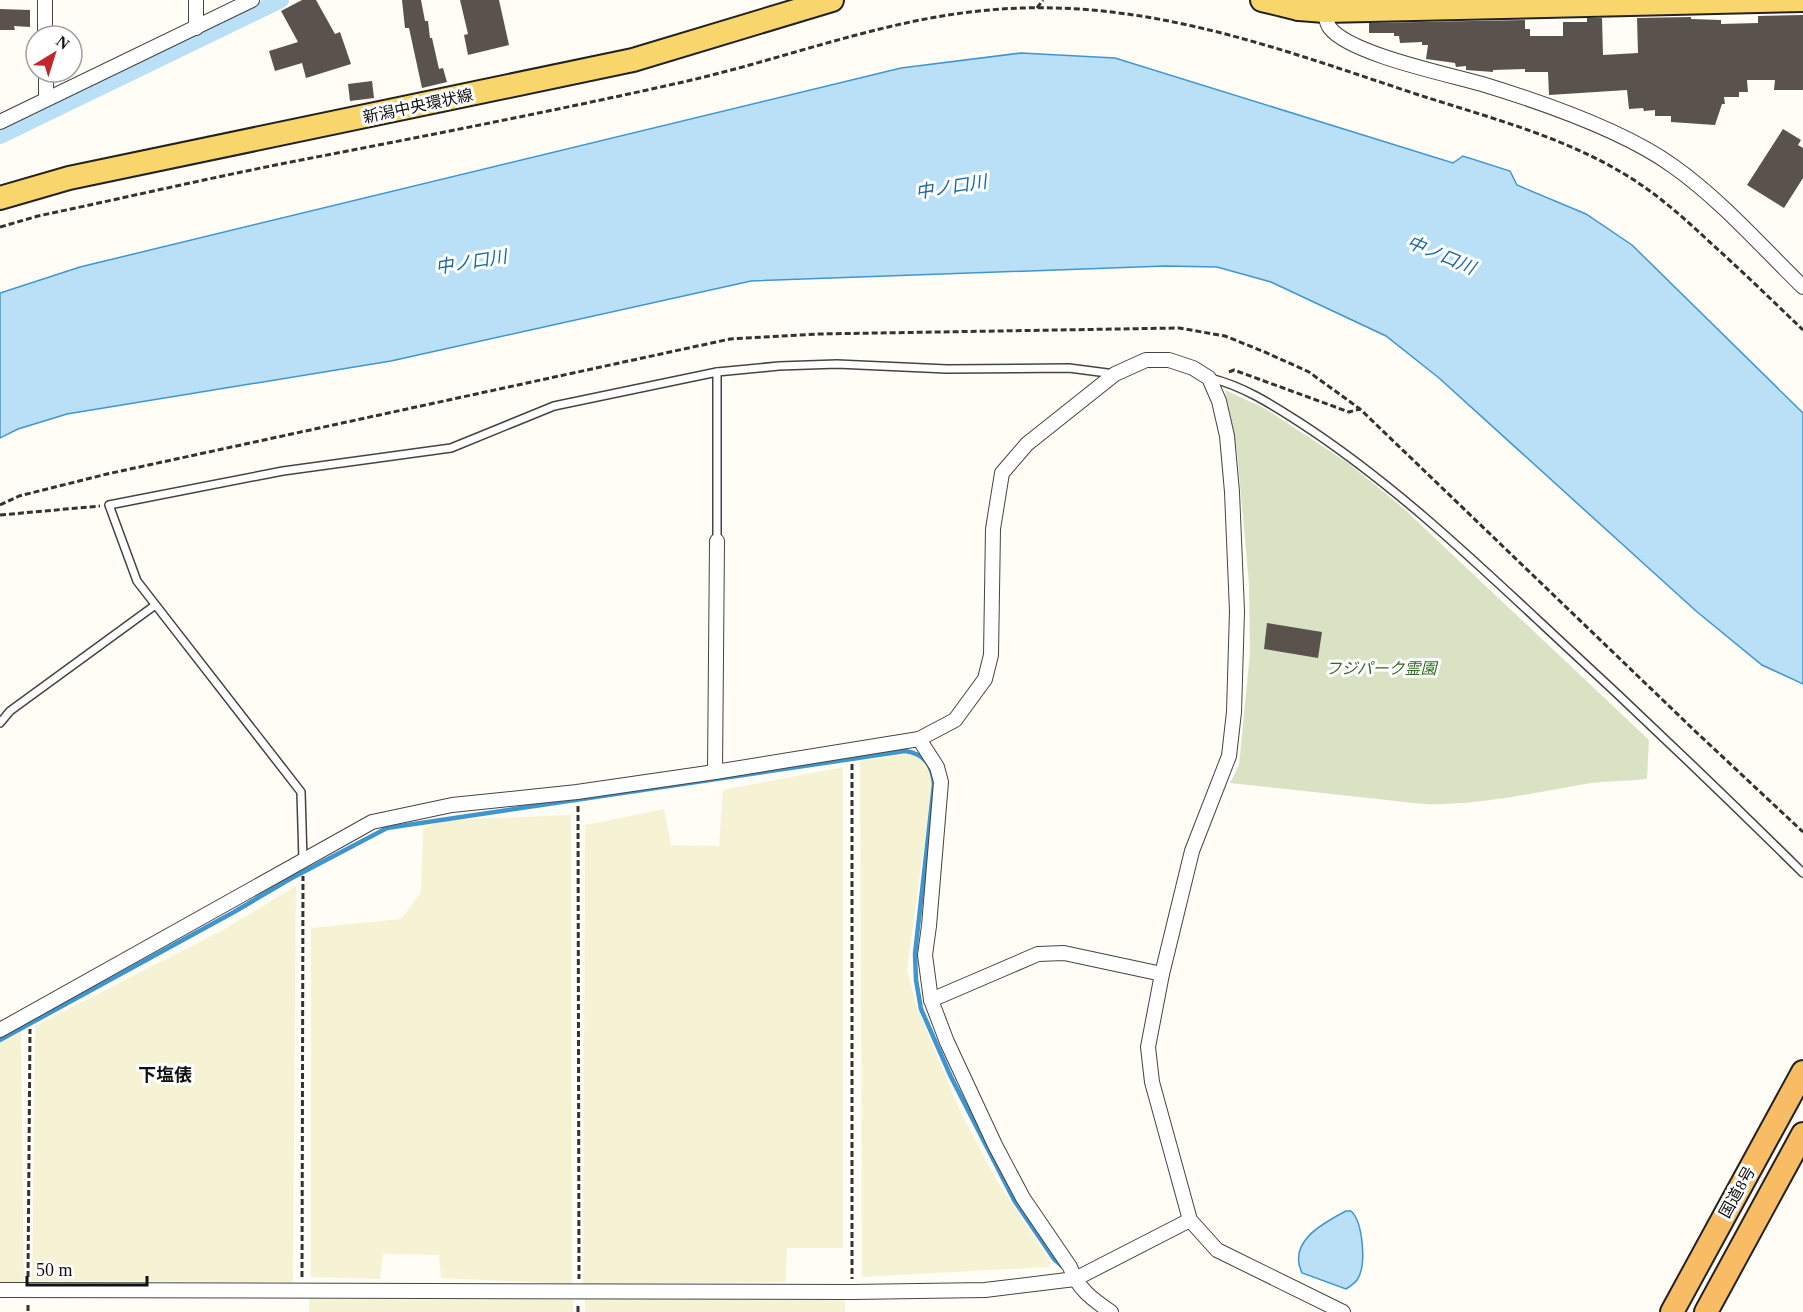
<svg xmlns="http://www.w3.org/2000/svg" width="1803" height="1312" font-family="'Times New Roman','Noto Sans JP',serif">
  <style>
    .farmland { fill: #f6f3d4 }
    .cemetery { fill: #d9e3c4 }
    .water { fill: #b9e0f7; stroke: #3f96cf; stroke-width: 1.5 }
    .lines { fill: none; stroke-linecap: round; stroke-linejoin: round }
    .stream { stroke: #3f96cf; stroke-width: 4.5 }
    .canal { stroke: #b9e0f7; stroke-width: 16 }
    .building { fill: #5a524d }
    .service-casing { stroke: #444; stroke-width: 10 }
    .minor-casing { stroke: #444; stroke-width: 16 }
    .primary-casing { stroke: #222; stroke-width: 26 }
    .trunk-casing { stroke: #222; stroke-width: 26 }
    .path { stroke: #333; stroke-width: 3; stroke-dasharray: 6 3; stroke-linecap: butt }
    .service { stroke: #fff; stroke-width: 7 }
    .minor { stroke: #fff; stroke-width: 14 }
    .primary { stroke: #f9d66b; stroke-width: 22 }
    .trunk { stroke: #f7bc64; stroke-width: 22 }
    .labels { text-anchor: middle; dominant-baseline: central; stroke-width: 6; stroke-linejoin: round; paint-order: stroke }
    .street-label { font-size: 16px; fill: #111; stroke: #fff }
    .park-label { font-size: 16px; font-style: italic; fill: #2f6b1f; stroke: #fff }
    .water-label { font-size: 18px; font-style: italic; fill: #1768a6; stroke: #fff }
    .neighbourhood-label { font-size: 18px; font-weight: bold; fill: #111; stroke: #fff }
  </style>
  <rect width="100%" height="100%" fill="#fffdf5"/>
  <g class="farmland">
    <polygon points="908,754 918,757 924,763 930,771 932,786 907,970 917,1007 960,1111 996,1179 1051,1263 1048,1267 862,1277 860,761"/>
    <polygon points="843,767 843,1248 787,1248 786,1282 583,1284 585,825 664,809 671,845 719,846 723,790"/>
    <polygon points="571,815 572,1284 441,1278 439,1255 383,1254 380,1279 311,1277 311,928 401,919 421,892 423,829 442,820"/>
    <polygon points="296,886 293,1282 32,1281 35,1026 221,931"/>
    <polygon points="21,1031 24,1283 0,1283 0,1043"/>
    <polygon points="585,1297 845,1299 845,1312 585,1312"/>
    <polygon points="309,1299 573,1300 573,1312 309,1312"/>
  </g>
  <path class="cemetery" d="M1225 390 1266 409 1348 463 1402 507 1649 740 1647 779C1628 781 1610 781 1592 783 1535 792 1481 806 1423 804L1230 783 1239 765 1250 653 1249 584 1237 451Z"/>
  <g class="water">
    <polygon points="1021,53 1115,58 1453,163 1463,156 1510,171 1517,185 1586,214 1632,245 1803,413 1803,684 1762,665 1696,611 1439,378 1386,336 1271,282 1217,267 1165,266 751,281 391,361 67,414 18,429 0,438 0,293 80,267 901,68"/>
    <path d="M1346 1211H1351C1363 1222 1367 1266 1357 1280 1354 1284 1349 1287 1346 1289L1302 1273C1287 1242 1323 1223 1346 1211Z"/>
  </g>
  <g class="lines">
    <path class="stream" d="M0 1040 234 912 290 879 387 828 905 751C925 754 932 765 934 784L915 954 916 980 921 1009 951 1077 1014 1200 1054 1259 1063 1267"/>
    <polyline class="canal" points="0,136 281,0"/>
  </g>
  <g class="building">
    <polygon points="302,0 316,0 335,34 340,32 351,64 306,78 302,63 275,71 269,51 298,42 281,11"/>
    <polygon points="402,0 421,0 425,21 428,21 430,38 432,38 439,69 443,68 447,82 422,88 409,28 405,28"/>
    <polygon points="460,0 499,0 509,45 468,55 464,35 468,34"/>
    <polygon points="0,9 30,10 30,27 14,26 15,30 0,30"/>
    <polygon points="1803,15 1803,90 1774,90 1775,80 1747,80 1748,92 1739,92 1739,97 1724,97 1725,104 1722,104 1715,125 1671,122 1671,116 1655,116 1655,110 1644,111 1643,108 1629,109 1627,90 1549,95 1548,72 1525,72 1525,69 1493,70 1493,72 1466,70 1466,66 1456,67 1455,63 1426,59 1428,45 1422,45 1422,42 1400,43 1399,36 1394,36 1394,33 1369,33 1369,23 1525,20 1525,29 1530,29 1530,36 1563,36 1563,22 1587,22 1587,18 1602,18 1603,55 1638,53 1637,18 1691,17 1691,19 1721,20 1721,24 1758,23 1758,16"/>
    <polygon points="372,81 374,98 350,101 348,84"/>
    <polygon points="1783,129 1801,140 1798,145 1803,148 1803,178 1784,208 1747,185"/>
    <polygon points="1267,623 1322,632 1318,658 1264,649"/>
  </g>
  <g class="lines">
    <defs>
      <g id="service">
        <polyline points="717,372 717,541"/>
        <path d="M1210 378C1243 386 1271 404 1299 422 1387 479 1464 551 1540 622 1629 704 1717 788 1803 873"/>
        <polyline points="0,723 10,711 154,606"/>
        <polyline points="303,861 301,792 137,581 109,505 283,471 451,448 554,406 717,372 779,366 837,364 947,369 1069,368 1115,374"/>
      </g>
      <g id="minor">
        <polyline points="45,0 45,36"/>
        <polyline points="196,0 196,28"/>
        <path d="M1325 11C1326 17 1326 23 1330 28 1350 54 1447 74 1482 84 1541 102 1623 130 1673 166 1721 200 1761 246 1803 287"/>
        <polyline points="46,72 46,99"/>
        <polyline points="0,122 252,0"/>
        <path d="M919 739 937 767 941 782 929 926 925 955 931 1000 947 1042 995 1145 1023 1198 1070 1267C1078 1289 1092 1299 1111 1312"/>
        <polyline points="715,772 717,541"/>
        <polyline points="931,1000 1038,954 1064,953 1162,974"/>
        <polyline points="0,1030 372,822 452,805 577,792 715,772 919,739 955,720 985,679 991,655 993,529 1002,473 1027,444 1115,374 1146,360 1169,360 1193,368 1209,378 1219,401 1227,436 1232,492 1237,611 1234,712 1229,756 1192,851 1162,974 1148,1047 1152,1082 1190,1220 1217,1250 1343,1312"/>
        <polyline points="0,1290 852,1292 985,1290 1075,1279 1190,1220"/>
      </g>
      <g id="primary">
        <polyline points="1262,0 1299,9"/>
        <polyline points="1289,0 1299,9 1325,11 1803,0"/>
        <polyline points="0,198 69,178 633,60 832,0"/>
      </g>
      <g id="trunk">
        <polyline points="1672,1312 1803,1072"/>
        <polyline points="1706,1312 1803,1134"/>
      </g>
    </defs>
    <use href="#service" class="service-casing"/>
    <use href="#minor" class="minor-casing"/>
    <use href="#primary" class="primary-casing"/>
    <use href="#trunk" class="trunk-casing"/>
    <g class="path">
      <polyline points="1037,8 1043,0"/>
      <path d="M0 227 38 216C124 198 209 178 296 161 425 136 554 111 683 82 798 56 903 11 1023 8 1162 4 1286 51 1416 94 1487 117 1562 136 1626 175 1659 195 1686 220 1714 246 1744 273 1774 302 1803 330"/>
      <polyline points="1229,372 1234,370 1349,412 1360,409"/>
      <polyline points="0,505 19,496 107,474 730,339 819,334 1179,328 1225,336 1267,353 1309,372 1360,409 1695,731 1803,832"/>
      <polyline points="0,515 100,506"/>
      <polyline points="852,764 852,1279"/>
      <polyline points="578,806 579,1279"/>
      <polyline points="28,1277 30,1029"/>
      <polyline points="302,1277 303,876"/>
      <polyline points="28,1305 28,1312"/>
      <polyline points="578,1312 578,1304"/>
    </g>
    <use href="#service" class="service"/>
    <use href="#minor" class="minor"/>
    <use href="#primary" class="primary"/>
    <use href="#trunk" class="trunk"/>
  </g>
  <g class="labels">
    <g class="street-label">
      <text transform="translate(418 106) rotate(-12)">新潟中央環状線</text>
      <text transform="translate(1737 1192) rotate(-61)">国道8号</text>
    </g>
    <g class="park-label">
      <text x="1381" y="668">フジパーク霊園</text>
    </g>
    <g class="water-label">
      <text transform="translate(951 187) rotate(-9)">中ノ口川</text>
      <text transform="translate(1441 255) rotate(23)">中ノ口川</text>
      <text transform="translate(471 262) rotate(-9)">中ノ口川</text>
    </g>
    <g class="neighbourhood-label">
      <text x="165" y="1075">下塩俵</text>
    </g>
  </g>
  <g transform="translate(54 54) rotate(38)"><circle r="28" fill="#ffffff" stroke="#a0a0a0" stroke-width="1.5"/>
  <path d="M0-4.5L10 22L0 15L-10 22Z" fill="#c4262e"/>
  <text y="-9" font-size="16" font-weight="bold" text-anchor="middle" fill="#111111">N</text>
  </g>
  <path d="M27 1276v9h120v-9" fill="none" stroke="#111111" stroke-width="3"/>
  <text x="36" y="1276" font-size="18" fill="#111111" stroke="#ffffff" stroke-width="4.5" paint-order="stroke">50 m</text>
</svg>
